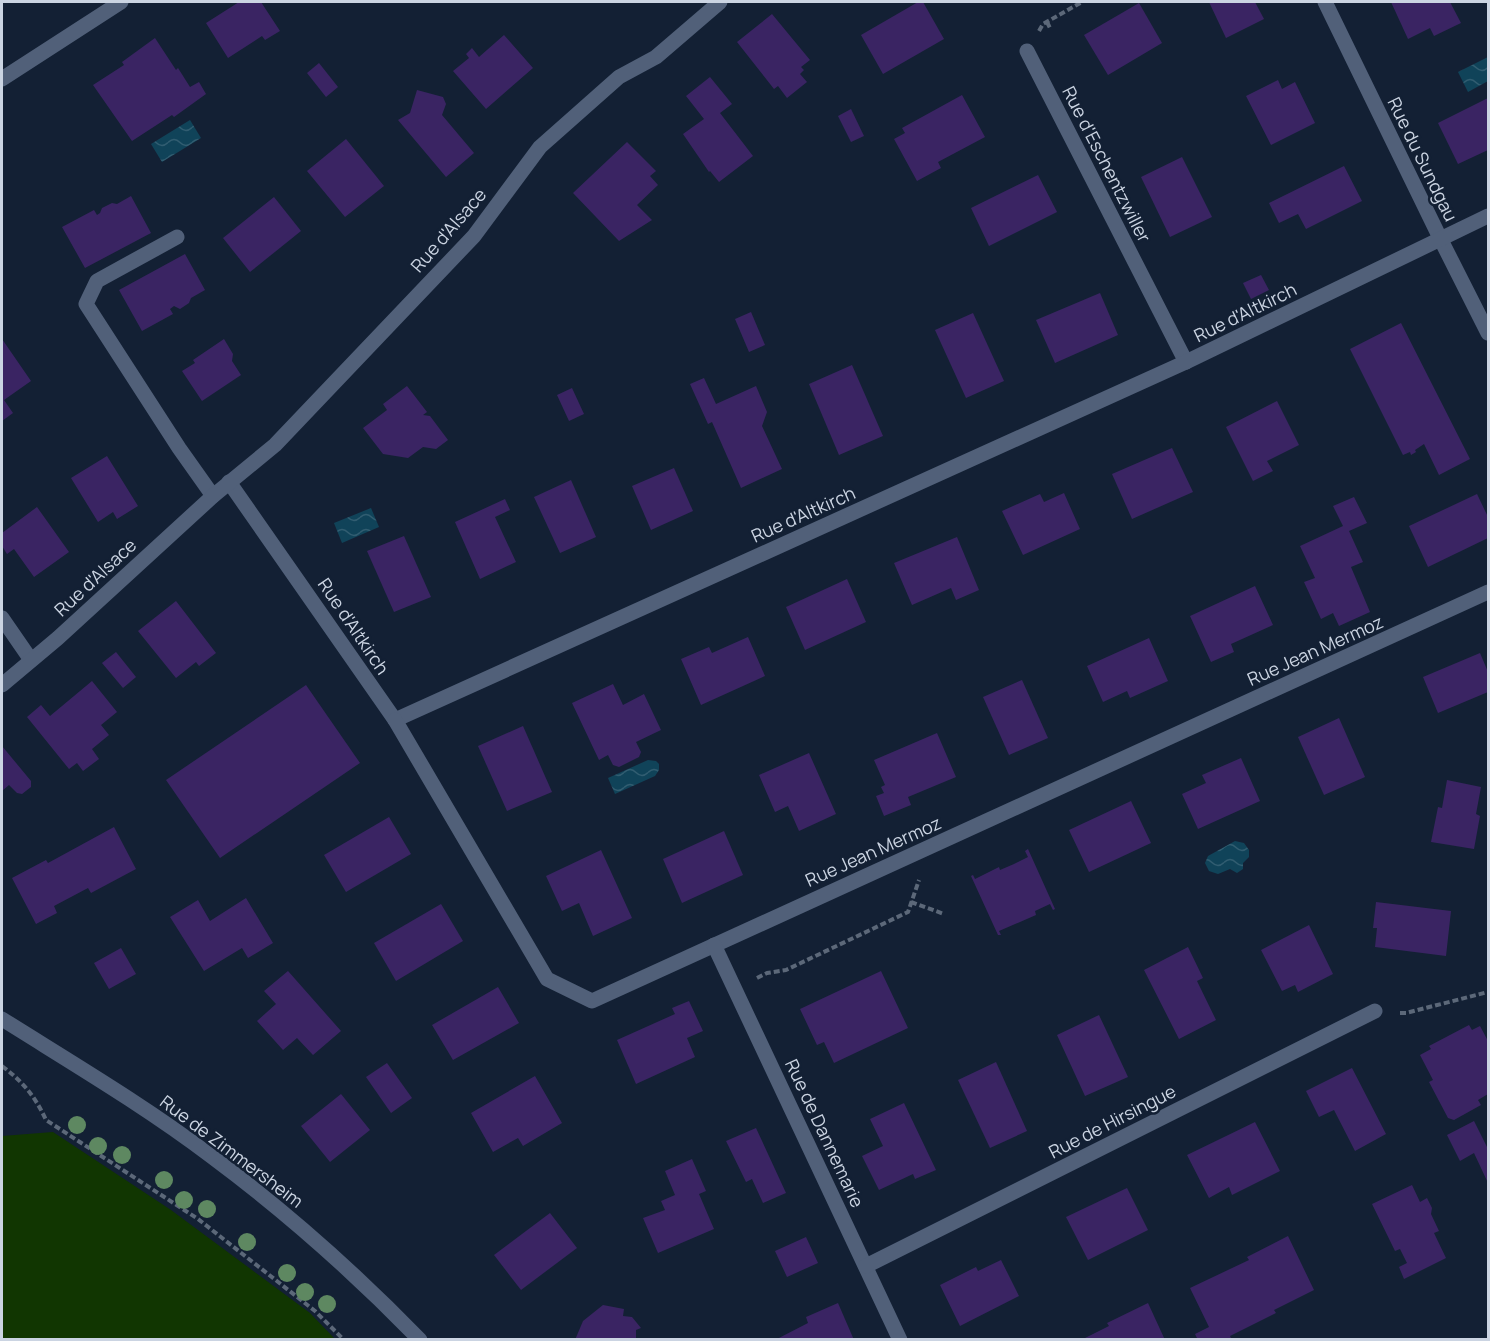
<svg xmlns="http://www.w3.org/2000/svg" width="1490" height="1341" font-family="Manrope,sans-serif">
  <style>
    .green { fill: #113601 }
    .water { fill: url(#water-waves) }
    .building { fill: #3a2463 }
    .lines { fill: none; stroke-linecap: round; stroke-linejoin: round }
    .path { stroke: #5c6879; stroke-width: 4; stroke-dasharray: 6 3; stroke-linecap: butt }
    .street { stroke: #516079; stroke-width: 15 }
    .secondary { stroke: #516079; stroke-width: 15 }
    .tree { fill: #5e8861 }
    .labels { text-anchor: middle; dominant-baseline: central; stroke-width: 5; stroke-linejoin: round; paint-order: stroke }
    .street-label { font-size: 18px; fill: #cbd4e2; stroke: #132034 }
  </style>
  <defs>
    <pattern id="water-waves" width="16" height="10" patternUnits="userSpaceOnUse" patternTransform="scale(1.5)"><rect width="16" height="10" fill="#104359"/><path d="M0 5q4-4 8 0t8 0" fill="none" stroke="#315d71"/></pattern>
  </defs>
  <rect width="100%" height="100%" fill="#132034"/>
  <polygon class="green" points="53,1132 171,1210 310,1313 335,1339 2,1339 2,1136"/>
  <g class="water">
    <polygon points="1488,57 1488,81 1468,92 1458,72"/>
    <polygon points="190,120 201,138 162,162 151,144"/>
    <polygon points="371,508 379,527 342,543 334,523"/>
    <polygon points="648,760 656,761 659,764 659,770 655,776 615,794 608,778"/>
    <polygon points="1235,841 1244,843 1249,850 1249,857 1243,863 1243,869 1237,873 1230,869 1218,874 1209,871 1205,863 1208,856"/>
  </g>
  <g class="building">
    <polygon points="239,2 261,2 280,31 265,40 262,36 228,58 206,23"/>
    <polygon points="918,2 923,2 944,39 883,74 861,35"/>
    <polygon points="1209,2 1255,2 1264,19 1226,38"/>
    <polygon points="1391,2 1450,2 1461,23 1434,36 1430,28 1408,39"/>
    <polygon points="1139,3 1162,43 1108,75 1084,35"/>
    <polygon points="772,14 810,60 801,67 804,70 800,74 807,82 787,98 778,86 774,89 737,42"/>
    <polygon points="504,35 533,68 486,109 453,71 469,58 466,54 472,48 479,57"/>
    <polygon points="155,38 176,70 178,68 190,87 199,82 206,94 174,117 172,115 132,141 93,85 124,65 122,62"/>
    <polygon points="319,63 338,87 326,97 307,73"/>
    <polygon points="710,77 732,104 720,113 753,156 719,182 710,171 709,172 683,134 704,119 686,96"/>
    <polygon points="1278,80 1282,89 1295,82 1315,123 1271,145 1246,96"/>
    <polygon points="417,90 443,97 446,104 442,115 474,153 446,177 398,120 410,113"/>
    <polygon points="962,95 985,137 938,162 941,168 917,181 894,139 905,133 902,128"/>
    <polygon points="1488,98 1488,150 1458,164 1438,123"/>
    <polygon points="851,109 864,136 851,142 838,116"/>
    <polygon points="346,139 384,186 345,217 307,171"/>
    <polygon points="627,142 656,171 650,176 658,185 637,205 652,220 619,241 573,193"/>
    <polygon points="1182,157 1212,217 1170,237 1141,177"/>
    <polygon points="1344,166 1362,201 1306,229 1298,214 1279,223 1269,203"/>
    <polygon points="1038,175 1057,212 989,246 971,208"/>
    <polygon points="131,196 151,233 85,268 62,227 94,210 97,215 100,213 102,208 112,203 117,204"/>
    <polygon points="274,197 301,231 250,272 223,238"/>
    <polygon points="185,254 205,290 191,298 189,303 180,309 174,306 170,309 173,314 142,331 119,290"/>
    <polygon points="1261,275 1269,290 1251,299 1243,283"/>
    <polygon points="1100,293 1118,335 1055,363 1036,320"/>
    <polygon points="751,312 765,345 749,352 735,319"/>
    <polygon points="973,313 1004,381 966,398 935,330"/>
    <polygon points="1401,323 1470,459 1439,475 1424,444 1415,450 1416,452 1411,455 1410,452 1403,455 1350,349"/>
    <polygon points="2,339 31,381 4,400 13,413 2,421"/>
    <polygon points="224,339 233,354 232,361 241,375 202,401 182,371 195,363 193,360"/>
    <polygon points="852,365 883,436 839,455 809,384"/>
    <polygon points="704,378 716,404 756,386 767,412 762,426 782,469 741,488 712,422 708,424 690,384"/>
    <polygon points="407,386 427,412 423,415 430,416 448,440 436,449 423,447 408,458 383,454 363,428 387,410 383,404"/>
    <polygon points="572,388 584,414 569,421 557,395"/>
    <polygon points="1277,401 1299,445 1267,461 1273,471 1253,481 1226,427"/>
    <polygon points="1172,448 1193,492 1132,519 1112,474"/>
    <polygon points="107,456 138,506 117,519 113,512 98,522 71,478"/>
    <polygon points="674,468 693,511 651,530 632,486"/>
    <polygon points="571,480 596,537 560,553 534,497"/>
    <polygon points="1064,493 1080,529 1023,555 1002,511 1040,494 1044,502"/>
    <polygon points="1477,494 1488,517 1488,538 1428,567 1409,526"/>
    <polygon points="1354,497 1367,523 1349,531 1363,562 1351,567 1370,612 1339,626 1333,613 1321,619 1304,582 1315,578 1300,546 1343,526 1333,506"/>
    <polygon points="505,499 510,510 495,517 516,562 480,579 455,522"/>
    <polygon points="37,507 69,552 34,577 14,549 7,554 2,546 2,533"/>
    <polygon points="404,536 431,597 394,612 367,551"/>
    <polygon points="957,537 979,590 956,600 951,588 912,605 894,563"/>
    <polygon points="847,579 866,622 805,650 786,607"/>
    <polygon points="1255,586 1273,625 1231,644 1234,652 1211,662 1190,616"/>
    <polygon points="176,601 216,653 199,666 196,662 176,678 138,631"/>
    <polygon points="748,637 765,676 701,705 681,659 709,647 712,653"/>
    <polygon points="1149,638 1168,681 1130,698 1127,691 1103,702 1087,666"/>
    <polygon points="116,652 136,677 123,688 102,663"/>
    <polygon points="1480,653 1488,672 1488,692 1438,713 1423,677"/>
    <polygon points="1022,680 1048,738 1009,755 983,697"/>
    <polygon points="92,681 117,712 101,725 109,735 92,749 99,759 83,771 77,763 69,769 27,717 41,705 50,716"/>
    <polygon points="613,684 623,705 644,694 661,730 636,742 641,752 639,757 619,767 613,765 608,755 599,760 572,703"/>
    <polygon points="306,685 360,763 220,858 166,780"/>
    <polygon points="1339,718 1365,777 1324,795 1298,737"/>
    <polygon points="523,726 552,792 507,811 478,746"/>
    <polygon points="937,733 956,777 908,797 911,805 884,816 876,796 884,793 881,787 885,785 874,760"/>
    <polygon points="2,746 31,781 31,787 22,794 17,793 9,785 2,791"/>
    <polygon points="809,753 836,814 799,831 788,806 775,812 759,775"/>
    <polygon points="1241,758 1260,801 1198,829 1182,794 1206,783 1202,775"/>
    <polygon points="1447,780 1481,787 1476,814 1480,816 1474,849 1431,842 1438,807 1442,808"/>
    <polygon points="1131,801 1151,843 1089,872 1069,830"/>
    <polygon points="389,817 411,854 346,892 324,855"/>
    <polygon points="114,827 136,869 91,893 88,888 54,906 57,913 36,924 12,878 46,860 48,863"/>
    <polygon points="724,831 743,875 682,903 663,859"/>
    <polygon points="1028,849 1055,909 1053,910 1050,904 1035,911 1036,915 999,931 1001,935 998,935 971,876 973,875 975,879 999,867 1000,870 1014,864 1028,857 1025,851"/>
    <polygon points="601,850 632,918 593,936 579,903 562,911 546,876"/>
    <polygon points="246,898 273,943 248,958 242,948 204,971 170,917 198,900 210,921"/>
    <polygon points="1376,902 1451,911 1446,956 1375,947 1377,928 1373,928"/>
    <polygon points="441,904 463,941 396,981 374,943"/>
    <polygon points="1309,925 1333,974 1298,992 1295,985 1282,991 1261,950"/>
    <polygon points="1188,947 1203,978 1197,981 1216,1020 1179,1039 1144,970"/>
    <polygon points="121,948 136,974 109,989 94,963"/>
    <polygon points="288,971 341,1031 313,1055 297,1038 283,1050 257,1021 276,1004 264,991"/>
    <polygon points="881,971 908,1028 834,1063 824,1042 817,1045 800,1009"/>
    <polygon points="498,987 519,1023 453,1060 432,1025"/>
    <polygon points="689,1001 703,1031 687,1038 695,1057 636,1084 617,1040 675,1014 672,1008"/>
    <polygon points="1099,1015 1128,1077 1085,1096 1057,1035"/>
    <polygon points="1469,1025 1472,1030 1480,1026 1488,1041 1488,1094 1478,1100 1481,1105 1454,1120 1448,1118 1429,1082 1433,1080 1420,1055 1431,1049 1429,1046"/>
    <polygon points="996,1062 1027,1131 990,1148 958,1080"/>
    <polygon points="387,1063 412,1098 391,1113 366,1077"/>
    <polygon points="1352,1068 1386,1134 1355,1151 1334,1110 1319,1117 1306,1091"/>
    <polygon points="535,1076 562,1123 523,1146 518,1138 493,1152 471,1113"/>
    <polygon points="341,1094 370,1130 330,1162 301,1126"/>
    <polygon points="904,1103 936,1170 915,1179 913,1174 879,1190 862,1156 883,1146 870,1119"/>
    <polygon points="1474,1121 1487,1147 1488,1146 1488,1183 1474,1153 1460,1161 1447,1135"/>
    <polygon points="1255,1122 1280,1171 1232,1195 1229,1187 1209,1198 1187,1155"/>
    <polygon points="756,1128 786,1193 763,1203 752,1179 746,1182 726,1141"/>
    <polygon points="692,1159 706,1191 699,1194 714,1229 658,1253 643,1218 665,1210 661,1201 675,1195 665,1171"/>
    <polygon points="1412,1185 1420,1202 1427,1198 1432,1208 1431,1214 1439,1231 1434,1233 1446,1258 1404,1279 1399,1267 1407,1263 1400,1249 1395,1251 1372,1204"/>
    <polygon points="1127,1188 1148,1230 1088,1260 1066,1217"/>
    <polygon points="550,1213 577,1248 521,1290 494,1255"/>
    <polygon points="1288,1236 1314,1290 1274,1310 1276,1313 1230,1336 1232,1340 1198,1340 1195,1334 1209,1327 1190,1288 1249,1260 1247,1257"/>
    <polygon points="806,1237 818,1263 787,1277 775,1251"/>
    <polygon points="1001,1260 1019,1296 960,1326 940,1285 976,1267 978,1271"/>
    <polygon points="838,1303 854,1340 775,1340 808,1323 806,1317"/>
    <polygon points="1148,1303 1165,1340 1081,1340 1109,1326 1107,1323"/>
    <polygon points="603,1305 624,1309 623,1316 632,1317 641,1328 636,1330 636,1340 575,1340 583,1321"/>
  </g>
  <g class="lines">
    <g class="path">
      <polyline points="1047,22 1050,28"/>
      <polyline points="1039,31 1043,24 1082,2"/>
      <polyline points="911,902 944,914"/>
      <polyline points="757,978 767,973 786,970 908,912 919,880"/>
      <polyline points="1400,1013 1406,1013 1488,992"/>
      <path d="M2 1066C22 1081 35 1096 46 1120L198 1219 315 1311 344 1340"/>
    </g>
    <g class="street">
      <polyline points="1325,2 1441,240 1488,333"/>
      <polyline points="1027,51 1186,362"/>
      <polyline points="2,79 121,2"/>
      <polyline points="177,237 97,281 86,304 179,448 213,496"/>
      <polyline points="229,482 395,720 1186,362 1488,216"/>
      <polyline points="2,618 31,660"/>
      <polyline points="2,685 58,638 213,496 275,445 474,236 540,147 619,77 656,57 720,2"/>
      <polyline points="395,720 547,979 592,1001 1488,592"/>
      <polyline points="714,945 900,1340"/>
      <polyline points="866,1266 1375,1011"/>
    </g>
    <path class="secondary" d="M2 1019C72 1063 145 1106 211 1156 285 1211 355 1273 420 1340"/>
  </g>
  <g class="tree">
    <circle cx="77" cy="1125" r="9"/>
    <circle cx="98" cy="1146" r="9"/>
    <circle cx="122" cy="1155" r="9"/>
    <circle cx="164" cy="1180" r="9"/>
    <circle cx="184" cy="1200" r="9"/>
    <circle cx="207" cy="1209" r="9"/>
    <circle cx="247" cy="1242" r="9"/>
    <circle cx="287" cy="1273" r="9"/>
    <circle cx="305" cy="1292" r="9"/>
    <circle cx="327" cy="1304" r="9"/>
  </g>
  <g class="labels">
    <g class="street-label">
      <text transform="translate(1423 159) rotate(64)">Rue du Sundgau</text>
      <text transform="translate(1107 164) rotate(63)">Rue d'Eschentzwiller</text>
      <text transform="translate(448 230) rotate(-49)">Rue d'Alsace</text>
      <text transform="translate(1245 312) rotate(-26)">Rue d'Altkirch</text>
      <text transform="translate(803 514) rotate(-24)">Rue d'Altkirch</text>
      <text transform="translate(95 577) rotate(-43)">Rue d'Alsace</text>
      <text transform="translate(354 626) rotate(56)">Rue d'Altkirch</text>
      <text transform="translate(1315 650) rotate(-24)">Rue Jean Mermoz</text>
      <text transform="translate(873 851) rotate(-24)">Rue Jean Mermoz</text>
      <text transform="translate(1112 1121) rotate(-27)">Rue de Hirsingue</text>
      <text transform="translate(825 1133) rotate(65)">Rue de Dannemarie</text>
      <text transform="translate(232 1151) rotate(37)">Rue de Zimmersheim</text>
    </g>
  </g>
  <rect width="1490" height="1341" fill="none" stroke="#cbd4e2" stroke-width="6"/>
</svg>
